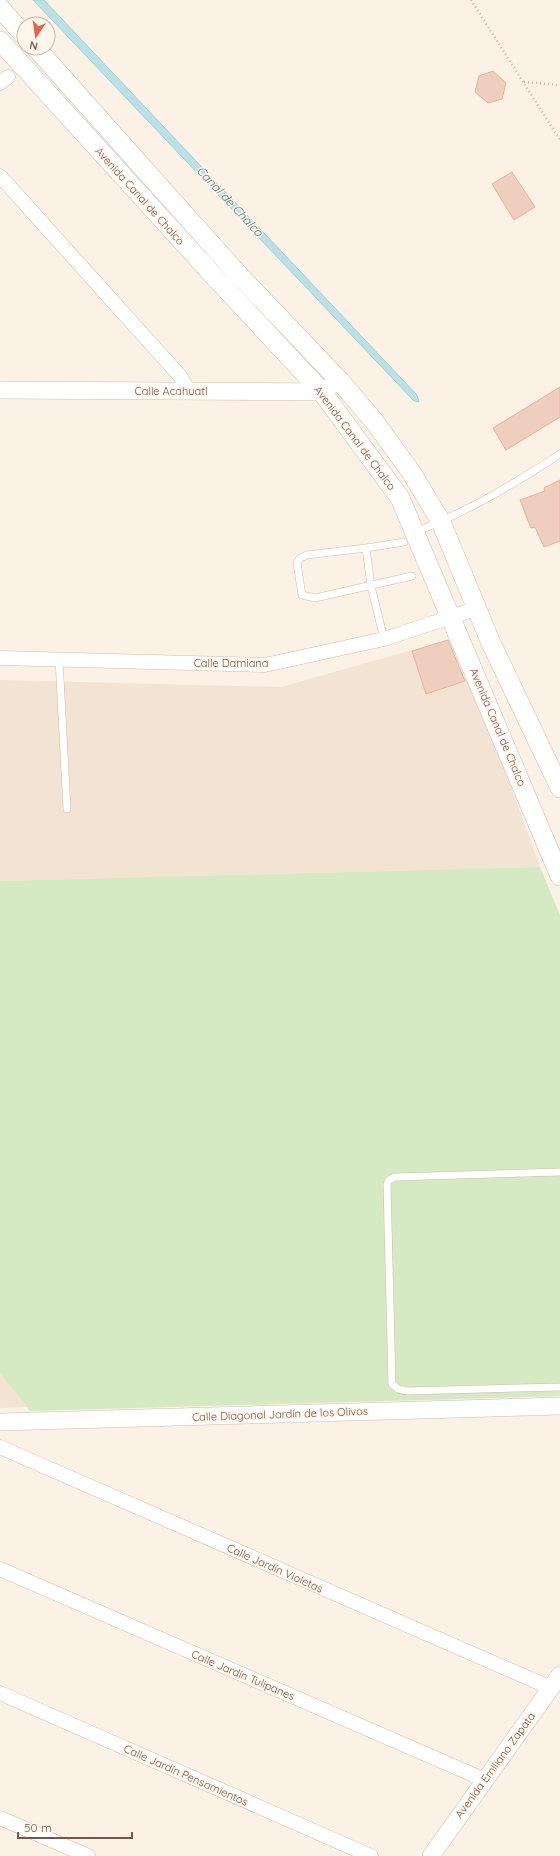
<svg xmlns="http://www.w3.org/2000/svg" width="560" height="1856" font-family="Quicksand,sans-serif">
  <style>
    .residential { fill: #f3e3d3 }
    .green { fill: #d5e9c3 }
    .water { fill: #bae1e5; stroke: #a0d1d6 }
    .building { fill: #f0cebd; stroke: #e3b49e }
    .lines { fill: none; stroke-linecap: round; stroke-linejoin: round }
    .service-casing { stroke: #cfbbae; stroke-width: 8 }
    .minor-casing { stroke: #cfbbae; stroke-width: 15 }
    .tertiary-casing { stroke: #cfbbae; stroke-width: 18 }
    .secondary-casing { stroke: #d2baab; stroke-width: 20 }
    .path { stroke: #d5b2a0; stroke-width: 2.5; stroke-dasharray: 1 3; stroke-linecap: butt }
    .service { stroke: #fff; stroke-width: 7 }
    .minor { stroke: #fff; stroke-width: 14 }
    .tertiary { stroke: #fff; stroke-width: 17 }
    .secondary { stroke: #fff; stroke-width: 19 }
    .labels { text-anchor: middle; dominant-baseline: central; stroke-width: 3; stroke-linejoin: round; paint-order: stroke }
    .street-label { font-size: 11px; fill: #74574a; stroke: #fff6eb }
    .water-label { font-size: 12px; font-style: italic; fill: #427980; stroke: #fff6eb }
  </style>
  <rect width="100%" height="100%" fill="#fcf1e5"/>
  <g class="residential">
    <polygon points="412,650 426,693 472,679 540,867 0,881 0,680 281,687"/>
    <polygon points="0,1373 27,1407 0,1408"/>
  </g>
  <polygon class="green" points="540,867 560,915 560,1396 30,1411 0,1373 0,881"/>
  <polygon class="water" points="33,0 44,0 417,395 419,402 414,401"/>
  <g class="building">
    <polygon points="493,71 506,83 502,99 488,103 475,92 479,76"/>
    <polygon points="512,172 535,207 514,220 492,184"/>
    <polygon points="560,387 560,417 506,450 493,428"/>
    <polygon points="560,480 560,541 544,547 535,527 531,528 520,500 545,491 544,488"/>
    <polygon points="448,640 465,681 426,694 412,651"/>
  </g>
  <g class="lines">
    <defs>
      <g id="service">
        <path d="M415 532C467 512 514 484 560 454"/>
        <polyline points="366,548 404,542"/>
        <polyline points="384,639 371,586 366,548 307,555 300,558 297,563 302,595 315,598 412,576"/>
        <polyline points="59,659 67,809"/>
        <polyline points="560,1172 395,1177 389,1180 387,1184 392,1384 398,1389 407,1391 560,1387"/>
      </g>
      <g id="minor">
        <polyline points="0,83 8,77"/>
        <polyline points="0,176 180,376 189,391"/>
        <polyline points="0,658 265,665 384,639 478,608"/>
        <polyline points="0,1447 551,1688"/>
        <polyline points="0,1569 485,1780"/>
        <polyline points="0,1693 371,1856"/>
        <polyline points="0,1818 88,1856"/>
      </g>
      <g id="tertiary">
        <polyline points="0,390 322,392 339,380"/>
        <polyline points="0,1422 560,1406"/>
        <polyline points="431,1856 560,1675"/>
      </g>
      <g id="secondary">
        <polyline points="0,8 24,35"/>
        <polyline points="0,41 213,275 322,392 400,498 560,876"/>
        <polyline points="36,48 237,273 339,380 374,421 411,472 441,522 491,643 560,788"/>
      </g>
    </defs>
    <use href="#service" class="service-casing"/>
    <use href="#minor" class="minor-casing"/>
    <use href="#tertiary" class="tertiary-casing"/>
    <use href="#secondary" class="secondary-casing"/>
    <g class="path">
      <polyline points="471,0 560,140"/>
      <polyline points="524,82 560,85"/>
    </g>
    <use href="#service" class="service"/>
    <use href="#minor" class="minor"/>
    <use href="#tertiary" class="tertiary"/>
    <use href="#secondary" class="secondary"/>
  </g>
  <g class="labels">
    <g class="street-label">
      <text transform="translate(140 196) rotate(48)">Avenida Canal de Chalco</text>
      <text x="171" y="391">Calle Acahuatl</text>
      <text transform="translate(355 438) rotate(53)">Avenida Canal de Chalco</text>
      <text x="231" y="663">Calle Damiana</text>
      <text transform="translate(498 727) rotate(67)">Avenida Canal de Chalco</text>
      <text transform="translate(280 1414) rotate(-2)">Calle Diagonal Jardín de los Olivos</text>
      <text transform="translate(275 1568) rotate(24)">Calle Jardín Violetas</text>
      <text transform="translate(243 1675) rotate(23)">Calle Jardín Tulipanes</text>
      <text transform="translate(495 1765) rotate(-54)">Avenida Emiliano Zapata</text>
      <text transform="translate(186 1775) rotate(24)">Calle Jardín Pensamientos</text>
    </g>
    <g class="water-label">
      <text transform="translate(230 201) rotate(47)">Canal de Chalco</text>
    </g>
  </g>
  <g transform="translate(36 36) rotate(193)"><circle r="19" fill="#fff6eb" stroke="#c7b6ab"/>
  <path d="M0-3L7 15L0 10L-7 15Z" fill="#e3654c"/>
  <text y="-6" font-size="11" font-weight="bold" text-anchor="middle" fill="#74574a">N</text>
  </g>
  <path d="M18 1832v6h114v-6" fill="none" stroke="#74574a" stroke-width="2"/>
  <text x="24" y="1832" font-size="12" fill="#74574a" stroke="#fff6eb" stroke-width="3" paint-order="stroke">50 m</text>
</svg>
